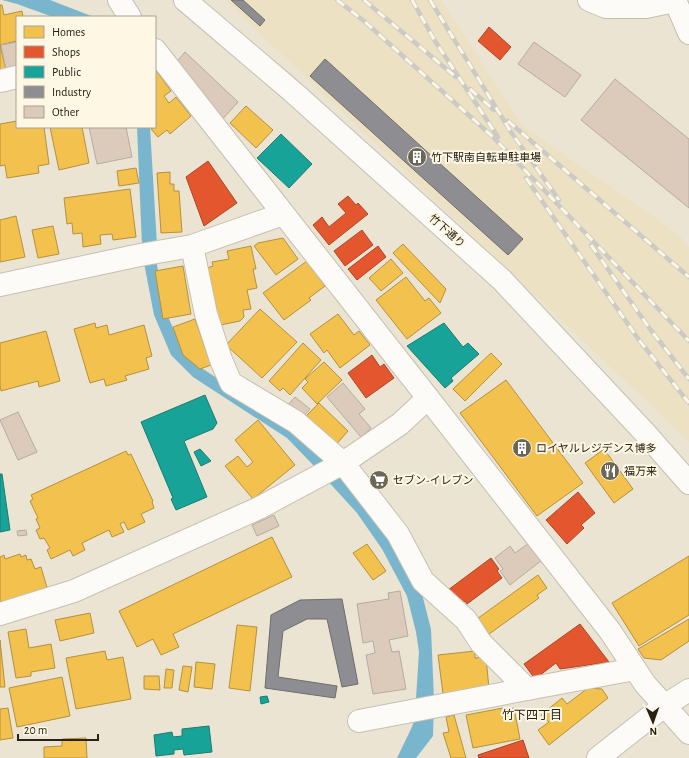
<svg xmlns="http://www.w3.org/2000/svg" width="689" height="758" font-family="'Alegreya Sans','Noto Sans JP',sans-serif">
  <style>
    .built { fill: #ede1c4 }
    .water { fill: #79b6cd }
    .homes { fill: #f2c14e; stroke: #b5913d }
    .shops { fill: #e4572e; stroke: #ab4727 }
    .public { fill: #17a398; stroke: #1c7c71 }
    .industry { fill: #8d8d92; stroke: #6e6d6d }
    .building { fill: #dccbbb; stroke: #b5aca2 }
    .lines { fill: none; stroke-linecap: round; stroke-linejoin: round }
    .minor-casing { stroke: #c5c0b2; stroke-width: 24 }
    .major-casing { stroke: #c5c0b2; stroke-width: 24 }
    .minor { stroke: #fcfbf8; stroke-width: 22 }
    .major { stroke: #fcfbf8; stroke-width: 22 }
    .rail-casing { stroke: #cccac5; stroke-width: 4.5 }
    .rail { stroke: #fef7e4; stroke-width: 3; stroke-dasharray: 9; stroke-linecap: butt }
    .labels { text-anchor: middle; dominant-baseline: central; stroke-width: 4; stroke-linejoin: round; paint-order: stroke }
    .poi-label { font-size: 11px; fill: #262216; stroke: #fef7e4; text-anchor: start }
    .street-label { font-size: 11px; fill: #262216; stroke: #fef7e4 }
    .neighbourhood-label { font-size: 12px; fill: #262216; stroke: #fef7e4 }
  </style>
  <rect width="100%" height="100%" fill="#ebe4d3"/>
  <polygon class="built" points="225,0 441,0 523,126 678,234 689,247 689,442"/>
  <g class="water">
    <polygon points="2,0 50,0 94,17 53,17 17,4"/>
    <polygon points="137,127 150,127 157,245 157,265 165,310 182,348 200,367 295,429 370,503 421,590 431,629 434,700 433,736 416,758 397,758 411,729 417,714 416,698 419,652 416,632 407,596 382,549 357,513 315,467 287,438 193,377 171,355 154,315 145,268 142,246"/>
  </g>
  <g class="homes">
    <polygon points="0,5 2,5 4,15 22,11 23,17 17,17 17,41 0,45"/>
    <polygon points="0,45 6,70 0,71"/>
    <polygon points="155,69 171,91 164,96 169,103 176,97 191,116 170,134 167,130 158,137 151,129 155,127"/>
    <polygon points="246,106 273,130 256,148 230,123"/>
    <polygon points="17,121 17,127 44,127 49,164 38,166 39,173 7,178 5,165 0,166 0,124"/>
    <polygon points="50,127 82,127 89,163 59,170"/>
    <polygon points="136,168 139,183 119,186 117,171"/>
    <polygon points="170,172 170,184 174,184 174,191 179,191 182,232 161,233 157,173"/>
    <polygon points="130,189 136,237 113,240 112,234 100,235 101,244 83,247 82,233 73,234 72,223 67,224 64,198"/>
    <polygon points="16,216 25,257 0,262 0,220"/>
    <polygon points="53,226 59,254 38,258 32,230"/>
    <polygon points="283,238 298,259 276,275 254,246 258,243"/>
    <polygon points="403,244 446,289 440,303 393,253"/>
    <polygon points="251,246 256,269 253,269 257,288 247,290 251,309 243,310 244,317 240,321 216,326 204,269 213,266 212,262 229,259 227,251"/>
    <polygon points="391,259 403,273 381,291 369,278"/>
    <polygon points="307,261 325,286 309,298 311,300 284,320 263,293"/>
    <polygon points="183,266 191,314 163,319 155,271"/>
    <polygon points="406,277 425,301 429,298 441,313 407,339 376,300"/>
    <polygon points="260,309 297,342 262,378 226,345"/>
    <polygon points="338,314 354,335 359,331 370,345 340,368 327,350 324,353 310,334"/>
    <polygon points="195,319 211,365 200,369 183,355 173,327"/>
    <polygon points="95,323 96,328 107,325 109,335 144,325 152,356 146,358 149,369 125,376 127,380 106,386 104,379 90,383 74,329"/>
    <polygon points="46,331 60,381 39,387 38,381 1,391 0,385 0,343"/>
    <polygon points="303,343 321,360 290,395 283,388 280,391 269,381"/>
    <polygon points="491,353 502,364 465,401 453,389"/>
    <polygon points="324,362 342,380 317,404 302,388 308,382 305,379"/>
    <polygon points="506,380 583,483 537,516 460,413"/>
    <polygon points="319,403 348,431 334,447 304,418"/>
    <polygon points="258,420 295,465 253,499 225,466 238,456 247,467 253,462 235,440"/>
    <polygon points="604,449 633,489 614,503 585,463"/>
    <polygon points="126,451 128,455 131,454 153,501 152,502 154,508 141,514 145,522 128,530 124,522 120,524 124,532 112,537 109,530 82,543 85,550 73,556 70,550 51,559 47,550 50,548 44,538 40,539 36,530 40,528 36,519 38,518 30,501 33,499 31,495"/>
    <polygon points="272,537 292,577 173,634 179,647 161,655 153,639 137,647 119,611"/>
    <polygon points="367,544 386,571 373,580 353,553"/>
    <polygon points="20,554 21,557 26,555 27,560 31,559 35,569 41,567 48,591 0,607 0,557 4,555 5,559"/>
    <polygon points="689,556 689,615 639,646 612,603"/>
    <polygon points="538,575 547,588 537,595 539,598 485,637 474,621"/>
    <polygon points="90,613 94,633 60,641 55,620"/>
    <polygon points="689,619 689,641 661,660 644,658 638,649"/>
    <polygon points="237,625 257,627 250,691 229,688"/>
    <polygon points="26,629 29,648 51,644 55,668 31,672 31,676 16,678 8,632"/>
    <polygon points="0,640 5,687 0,687"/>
    <polygon points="105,651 107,660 123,657 131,699 76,709 66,658"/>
    <polygon points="475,651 475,658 486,657 489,689 443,694 438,655"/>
    <polygon points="196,662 215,664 212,689 194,687"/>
    <polygon points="183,666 192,667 188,692 179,690"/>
    <polygon points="166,669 174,670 172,688 164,688"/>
    <polygon points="144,676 159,676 160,690 144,689"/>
    <polygon points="62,677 70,716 17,727 9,688"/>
    <polygon points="588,688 602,689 608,698 549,745 538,730 549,722 541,715 562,698 567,704"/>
    <polygon points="8,708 13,738 0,740 0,709"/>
    <polygon points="503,708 504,710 514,708 520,739 473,748 466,715"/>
    <polygon points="454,715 466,758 451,758 443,733 449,732 446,717"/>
    <polygon points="86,738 87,758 44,758 44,747 62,746 62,739"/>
  </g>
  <g class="shops">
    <polygon points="489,27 511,47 500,60 478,41"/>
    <polygon points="208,161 237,203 204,226 186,177"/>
    <polygon points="348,196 356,205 358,203 368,214 329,245 313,225 322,217 329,227 346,213 338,204"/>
    <polygon points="362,230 373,245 345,266 334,251"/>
    <polygon points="378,246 386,257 357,280 348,269"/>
    <polygon points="372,355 380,367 384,364 394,378 366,398 348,373"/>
    <polygon points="578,492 595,513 581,525 584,528 567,544 546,520"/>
    <polygon points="491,558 499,569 497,571 502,578 467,604 465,601 459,606 448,590"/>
    <polygon points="580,624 609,662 560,669 556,663 535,679 524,664"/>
    <polygon points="523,740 529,758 479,758 478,755"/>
  </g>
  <g class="public">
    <polygon points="281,134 312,164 289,188 257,158"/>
    <polygon points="444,323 463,347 468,343 479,354 451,378 453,381 445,388 407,346"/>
    <polygon points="205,395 217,423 213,429 184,441 207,497 176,510 171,499 173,498 141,422"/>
    <polygon points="200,449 211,461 201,466 194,452"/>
    <polygon points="0,474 2,474 10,530 0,532"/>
    <polygon points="267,696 269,702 261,704 260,697"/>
    <polygon points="209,726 212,752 184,755 183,749 174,750 174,754 156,756 154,735 172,732 173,737 182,736 182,729"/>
  </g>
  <g class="industry">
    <polygon points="231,0 243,0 265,20 260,26"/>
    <polygon points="325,59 523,239 508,255 310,76"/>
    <polygon points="342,599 358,684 342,687 327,619 307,619 283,631 278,677 337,686 335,698 265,688 271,615 300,600"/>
  </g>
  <g class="building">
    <polygon points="17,42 17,68 6,70 1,45"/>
    <polygon points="534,42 581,75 565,97 518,64"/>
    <polygon points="185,52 238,102 220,122 175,64"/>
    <polygon points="615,79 689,139 689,208 581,120"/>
    <polygon points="89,127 126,127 132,157 97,164"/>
    <polygon points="343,383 365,409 359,414 371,428 361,437 327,397"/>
    <polygon points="295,397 310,409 303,417 287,406"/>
    <polygon points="18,412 37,452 18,460 0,420"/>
    <polygon points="274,515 279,526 257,536 252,525"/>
    <polygon points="26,530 27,535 18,536 17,531"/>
    <polygon points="529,543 542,560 510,585 500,571 503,569 495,558 510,546 515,553"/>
    <polygon points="400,591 408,636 389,640 392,652 399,651 406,689 373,694 366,655 375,653 373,641 363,643 357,604 389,599 388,593"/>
  </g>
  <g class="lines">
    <defs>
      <g id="minor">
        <polyline points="589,0 606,7 646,7 675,1"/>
        <polyline points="675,0 689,33"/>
        <polyline points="0,81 17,77"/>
        <polyline points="192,246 206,314 221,360 231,383 296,422 343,463 398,534 423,581 466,620 481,643 527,689"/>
        <polyline points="0,285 140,255 192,246 283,214"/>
        <polyline points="0,614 74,591 259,508 343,463 400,424 428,398"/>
        <polyline points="359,721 527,689 635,669"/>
        <polyline points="598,758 664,706 689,690"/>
      </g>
      <g id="major">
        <polyline points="119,0 130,17"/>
        <polyline points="185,0 293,92 502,280 646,434 689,483"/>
        <polyline points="155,50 428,398 610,631 645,684 689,733"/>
      </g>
    </defs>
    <use href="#minor" class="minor-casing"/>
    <use href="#major" class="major-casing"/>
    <use href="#minor" class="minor"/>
    <use href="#major" class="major"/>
    <defs>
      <g id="rail">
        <polyline points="337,0 364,21 493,137 689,341"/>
        <polyline points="364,0 456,77"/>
        <polyline points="412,0 435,41 498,137"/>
        <polyline points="430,0 511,132 559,200"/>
        <polyline points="470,89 494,110"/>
        <polyline points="508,121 689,277"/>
        <polyline points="526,178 639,340 689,403"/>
        <polyline points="591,245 650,329 689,379"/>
      </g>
    </defs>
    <use href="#rail" class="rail-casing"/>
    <use href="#rail" class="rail"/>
  </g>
  <defs>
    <symbol id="building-disc" viewBox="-11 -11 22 22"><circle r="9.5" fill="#6b6658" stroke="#fef7e4"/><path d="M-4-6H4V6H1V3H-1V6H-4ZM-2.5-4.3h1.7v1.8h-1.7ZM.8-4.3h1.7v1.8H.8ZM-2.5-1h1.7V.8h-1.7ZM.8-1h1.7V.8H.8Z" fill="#fff"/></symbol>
    <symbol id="restaurant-disc" viewBox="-11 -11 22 22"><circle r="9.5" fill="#6b6658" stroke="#fef7e4"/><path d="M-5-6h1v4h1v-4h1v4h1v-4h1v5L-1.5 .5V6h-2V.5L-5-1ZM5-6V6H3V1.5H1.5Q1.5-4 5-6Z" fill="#fff"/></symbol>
    <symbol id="supermarket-disc" viewBox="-11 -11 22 22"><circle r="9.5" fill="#6b6658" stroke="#fef7e4"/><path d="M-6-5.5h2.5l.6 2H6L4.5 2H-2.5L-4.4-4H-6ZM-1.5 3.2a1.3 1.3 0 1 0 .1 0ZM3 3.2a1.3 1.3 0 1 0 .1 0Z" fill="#fff"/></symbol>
  </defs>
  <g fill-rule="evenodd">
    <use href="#building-disc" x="406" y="146" width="22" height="22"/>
    <use href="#building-disc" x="511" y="437" width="22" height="22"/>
    <use href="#restaurant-disc" x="599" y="460" width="22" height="22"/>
    <use href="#supermarket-disc" x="368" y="469" width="22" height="22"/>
  </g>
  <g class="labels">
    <g class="poi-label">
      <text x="431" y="157">竹下駅南自転車駐車場</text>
      <text x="536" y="448">ロイヤルレジデンス博多</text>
      <text x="624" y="471">福万来</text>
      <text x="393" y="480">セブン-イレブン</text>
    </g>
    <g class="street-label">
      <text transform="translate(447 231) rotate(42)">竹下通り</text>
    </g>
    <g class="neighbourhood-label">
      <text x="532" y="715">竹下四丁目</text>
    </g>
  </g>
  <rect x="16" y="16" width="140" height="112" fill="#fef7e4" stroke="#a8a292"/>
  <rect x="24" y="26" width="20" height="12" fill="#f2c14e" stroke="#a8a292"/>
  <text x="52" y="36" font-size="12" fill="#262216">Homes</text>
  <rect x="24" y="46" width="20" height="12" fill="#e4572e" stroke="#a8a292"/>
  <text x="52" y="56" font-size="12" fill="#262216">Shops</text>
  <rect x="24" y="66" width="20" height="12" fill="#17a398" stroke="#a8a292"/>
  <text x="52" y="76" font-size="12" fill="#262216">Public</text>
  <rect x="24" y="86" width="20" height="12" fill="#8d8d92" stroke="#a8a292"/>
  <text x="52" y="96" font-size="12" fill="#262216">Industry</text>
  <rect x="24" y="106" width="20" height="12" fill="#dccbbb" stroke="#a8a292"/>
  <text x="52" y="116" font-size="12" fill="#262216">Other</text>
  <g transform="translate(653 722) rotate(178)" stroke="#fef7e4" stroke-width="3" paint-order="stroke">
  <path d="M0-3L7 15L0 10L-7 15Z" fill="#262216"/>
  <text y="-6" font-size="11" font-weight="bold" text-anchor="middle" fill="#262216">N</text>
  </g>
  <path d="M18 734v6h80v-6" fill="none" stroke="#262216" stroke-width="2"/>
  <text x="24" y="734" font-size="12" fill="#262216" stroke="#fef7e4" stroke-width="3" paint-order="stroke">20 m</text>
</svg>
